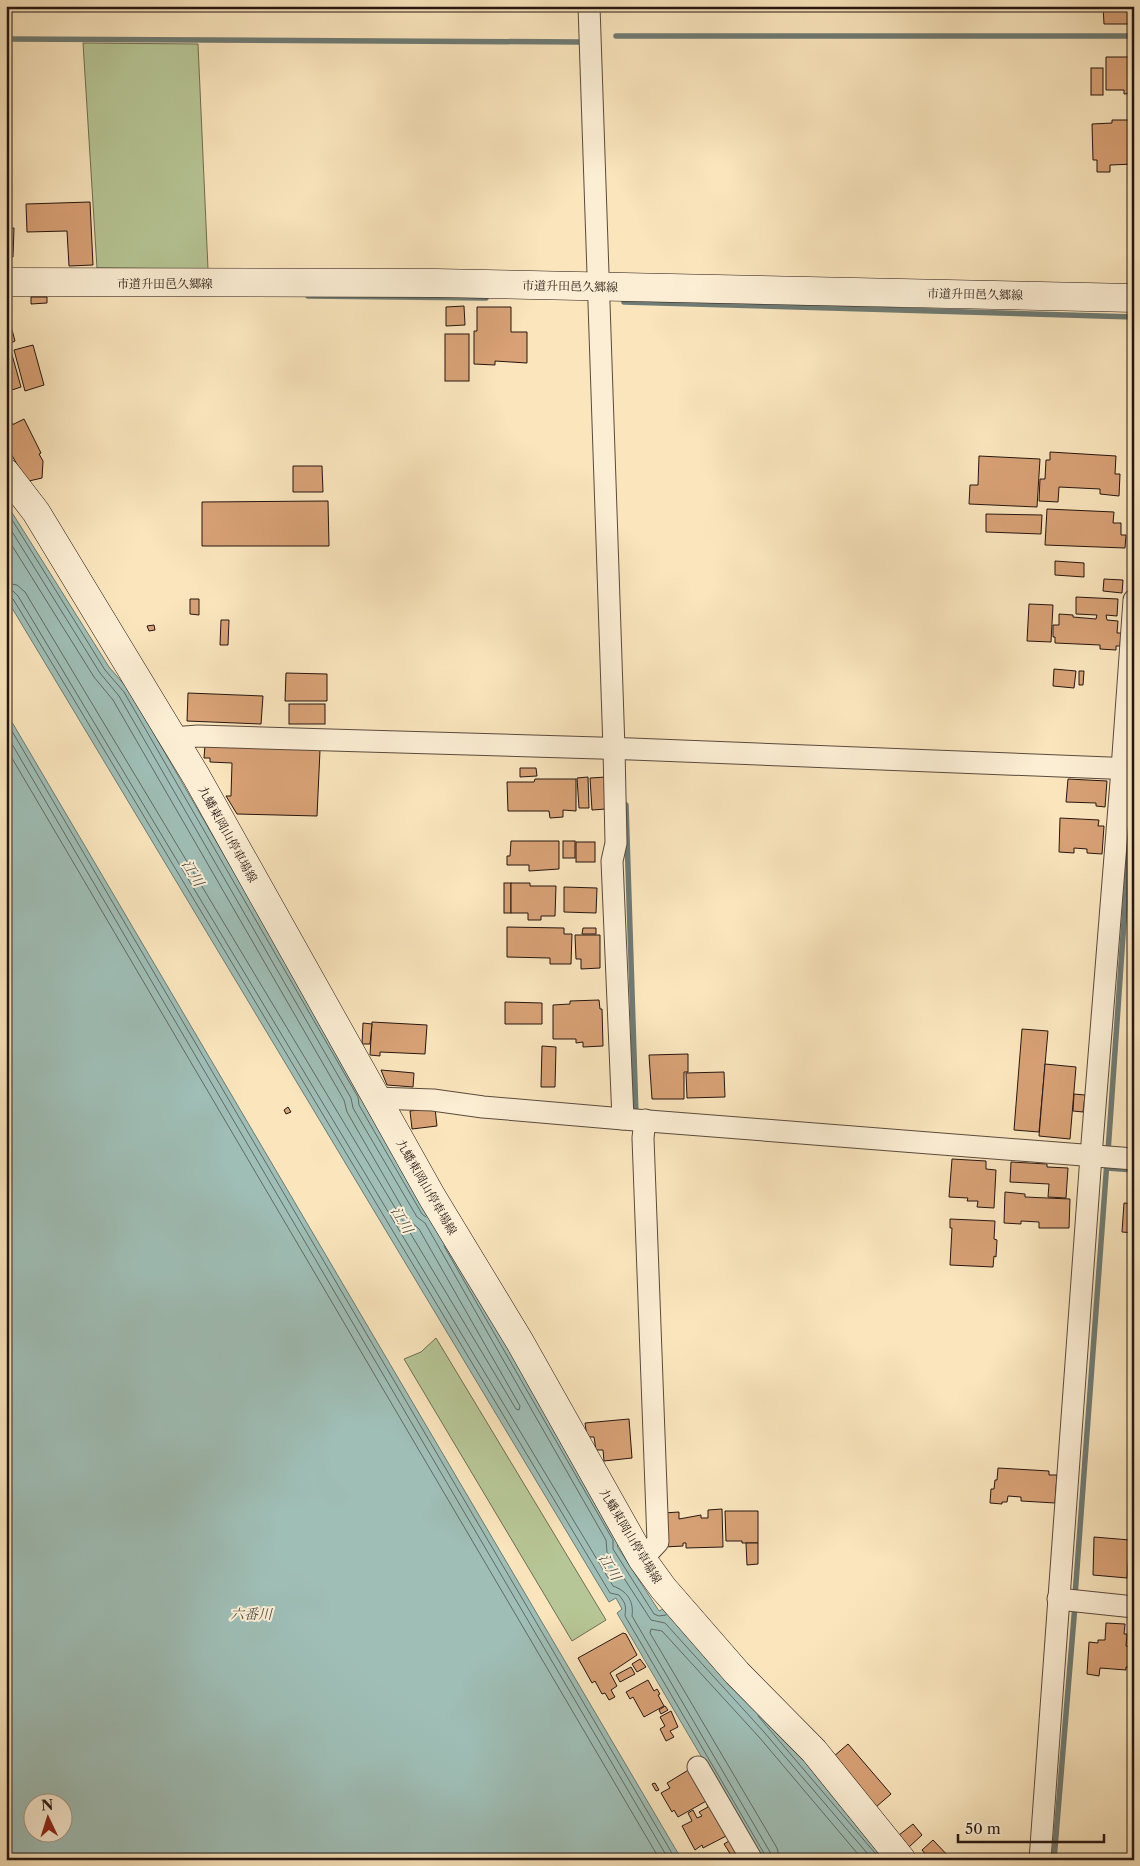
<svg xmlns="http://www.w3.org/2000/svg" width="1140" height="1866" font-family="'Libre Caslon Text','Noto Serif JP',serif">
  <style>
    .green { fill: #b7c696; stroke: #6e6e54 }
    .water { fill: #9fbeb6; stroke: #6e7b74; fill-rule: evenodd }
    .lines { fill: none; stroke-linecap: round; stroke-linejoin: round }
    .shore { stroke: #626a64; stroke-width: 1 }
    .stream { stroke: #6e7b74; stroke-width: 5.5 }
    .building { fill: #d8a176; stroke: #251611 }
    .street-casing { stroke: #5a4a3c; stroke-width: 23 }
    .secondary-casing { stroke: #251611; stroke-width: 29 }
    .street { stroke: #fceed4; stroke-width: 21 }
    .secondary { stroke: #fceed4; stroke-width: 28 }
    .labels { text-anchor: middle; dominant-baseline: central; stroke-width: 4; stroke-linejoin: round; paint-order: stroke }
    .street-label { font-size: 12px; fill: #251611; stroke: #fceed4 }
    .water-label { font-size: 14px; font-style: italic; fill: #50514b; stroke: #fceed4 }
  </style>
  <rect width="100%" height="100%" fill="#fae5bd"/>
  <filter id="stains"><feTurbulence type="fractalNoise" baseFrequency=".004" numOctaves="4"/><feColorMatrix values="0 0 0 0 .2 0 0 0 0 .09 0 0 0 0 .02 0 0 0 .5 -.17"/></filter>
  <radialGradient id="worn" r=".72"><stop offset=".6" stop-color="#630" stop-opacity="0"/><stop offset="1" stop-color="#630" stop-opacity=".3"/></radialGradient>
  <g class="green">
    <polygon points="83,43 198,44 208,269 97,268"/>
    <polygon points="436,1338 606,1620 572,1641 404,1359 421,1352"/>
  </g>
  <g class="water">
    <polygon points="6,503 109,667 128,689 365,1099 363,1102 427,1212 431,1211 621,1542 617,1546 659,1611 667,1607 773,1724 888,1860 762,1860 617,1613 622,1609 616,1598 609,1602 6,598"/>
    <path d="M6 712 682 1860H192L190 1858 92 1860 88 1858V1860H6ZM32 1804H62V1834H32Z"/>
  </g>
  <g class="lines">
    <g class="shore">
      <polyline points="6,510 105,670 124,692 358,1097 359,1105 422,1214 426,1217"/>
      <polyline points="6,522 100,673 119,696 351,1098 353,1108 417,1217 425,1223 606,1540 607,1552 651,1620 665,1623 764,1732 873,1860"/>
      <polyline points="6,536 94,677 113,700 344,1100 347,1112 410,1221 419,1229 520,1406 519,1410 516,1409 25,592 17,585 6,583"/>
      <path d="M6 590 13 591 18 596 613 1586C627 1591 634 1601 632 1616L770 1852 772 1860"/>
      <path d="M6 596 13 599 73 698 610 1593 619 1595C626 1604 626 1605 625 1616L765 1855 766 1860"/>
      <polyline points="6,721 676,1860"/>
      <polyline points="6,734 669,1860"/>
      <polyline points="6,748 660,1860"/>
      <polyline points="444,1246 613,1540 613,1549 654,1614 659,1616 666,1615"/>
      <polyline points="758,1716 881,1860"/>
      <polyline points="780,1860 777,1848 650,1633 651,1629 662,1631 759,1737 863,1860"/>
    </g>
    <g class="stream">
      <polyline points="616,36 1134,36"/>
      <polyline points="6,39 580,42"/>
      <polyline points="308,296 486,298"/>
      <polyline points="624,302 1134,317"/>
      <polyline points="626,805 636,1116"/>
      <polyline points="1108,1152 1134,777"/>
      <polyline points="1107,1168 1134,1170"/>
      <polyline points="1075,1596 1107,1161"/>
      <polyline points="1054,1860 1075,1605"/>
    </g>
  </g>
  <g class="building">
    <polygon points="1103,6 1134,6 1134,24 1104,24"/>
    <polygon points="1106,57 1134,57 1134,93 1124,94 1124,90 1106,90"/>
    <rect x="1091" y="68" width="12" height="27"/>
    <polygon points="1112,120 1134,120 1134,164 1110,165 1110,172 1097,172 1097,160 1093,160 1092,124 1112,123"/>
    <polygon points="90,202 93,265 69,266 67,231 27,232 26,204"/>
    <polygon points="6,228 14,228 13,257 6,257"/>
    <polygon points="31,297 47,297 47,303 31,304"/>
    <polygon points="464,306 465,325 446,326 446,307"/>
    <polygon points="477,307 511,307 511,332 527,332 527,363 495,361 495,365 474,364 474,331 477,331"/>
    <polygon points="11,326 15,341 9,344 21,387 6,392 6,328"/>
    <rect x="445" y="334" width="24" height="47"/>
    <polygon points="33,345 44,385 25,391 14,350"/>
    <polygon points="9,418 13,424 6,427 6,419"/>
    <polygon points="24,419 41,453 39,454 43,461 42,478 29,481 18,466 6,445 6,428"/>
    <polygon points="1050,452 1116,456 1115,474 1120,474 1119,496 1100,494 1100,489 1059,487 1058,502 1039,501 1040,479 1045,479 1046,460 1050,460"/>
    <polygon points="979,456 1040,459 1037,507 969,504 970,485 978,485"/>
    <polygon points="293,466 322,466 323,492 293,492"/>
    <polygon points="328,501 329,546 202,546 202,502"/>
    <polygon points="1047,509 1114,512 1113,523 1121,523 1121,535 1126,535 1125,548 1045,545"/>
    <polygon points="986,514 1042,515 1041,534 986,532"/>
    <polygon points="1055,561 1084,563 1084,577 1055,575"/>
    <polygon points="1104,579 1123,580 1122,593 1103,591"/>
    <polygon points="1076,597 1118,599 1117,616 1106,615 1107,620 1118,621 1117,633 1121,633 1120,646 1116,646 1116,650 1100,649 1100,645 1055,643 1055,637 1053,637 1053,625 1059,625 1059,614 1073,615 1073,617 1096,619 1097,615 1076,614"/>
    <polygon points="190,599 199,599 199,615 190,614"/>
    <polygon points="1029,604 1053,605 1051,642 1027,641"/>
    <polygon points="221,620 229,620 228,645 220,645"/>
    <polygon points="154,625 155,630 149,631 147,626"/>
    <polygon points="1054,669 1076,671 1074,688 1053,686"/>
    <polygon points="1079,671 1084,671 1083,685 1079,685"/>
    <polygon points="286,673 327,674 327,701 285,701"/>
    <polygon points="188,693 263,696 261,724 187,721"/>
    <rect x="289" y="704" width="36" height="20"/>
    <polygon points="205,745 320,750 317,816 237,814 226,796 231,796 232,763 210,762 210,758 204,758"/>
    <polygon points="520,768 536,768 537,776 520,777"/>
    <polygon points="588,777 589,808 579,808 577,778"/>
    <polygon points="606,777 606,809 592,810 590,778"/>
    <polygon points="535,779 576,779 576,811 563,810 563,817 550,818 549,811 508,811 507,782 534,782"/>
    <polygon points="1068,779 1107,781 1105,807 1096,806 1096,803 1066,802"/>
    <polygon points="1060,818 1099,820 1098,826 1104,826 1102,854 1087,853 1087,849 1074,848 1074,853 1059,852"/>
    <polygon points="511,841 559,841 559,869 529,871 529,865 507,865 507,856 510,856"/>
    <rect x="563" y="841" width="12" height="17"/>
    <rect x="576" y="842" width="19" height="20"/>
    <rect x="504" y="883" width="7" height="30"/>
    <polygon points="511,883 530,883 530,886 556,886 555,916 541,916 541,920 528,920 528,913 511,913"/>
    <polygon points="564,887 597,888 596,913 564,912"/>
    <polygon points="507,927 564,928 564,934 572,934 571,964 550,964 550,958 507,957"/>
    <polygon points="583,928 596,928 596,934 582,934"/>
    <polygon points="575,935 600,935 600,968 581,969 581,959 576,959"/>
    <polygon points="599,1000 600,1009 602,1009 603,1046 583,1047 583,1042 576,1043 576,1039 553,1039 553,1005 570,1004 570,1001"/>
    <polygon points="505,1002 542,1003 542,1024 505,1024"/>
    <polygon points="372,1022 427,1025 425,1054 380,1052 380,1056 370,1055"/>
    <polygon points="363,1023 372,1024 370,1044 362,1044"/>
    <polygon points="1022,1029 1048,1031 1039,1132 1014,1130"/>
    <polygon points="542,1046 556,1047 555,1087 541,1087"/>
    <polygon points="688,1054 688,1072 684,1072 684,1099 652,1099 649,1055"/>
    <polygon points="1045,1064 1076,1067 1070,1139 1039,1136"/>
    <polygon points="381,1070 414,1073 413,1087 387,1085"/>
    <polygon points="724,1072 725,1097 687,1098 686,1073"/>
    <polygon points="1074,1094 1085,1095 1083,1112 1073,1111"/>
    <polygon points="288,1107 291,1112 286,1114 284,1110"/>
    <polygon points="435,1108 437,1126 412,1129 410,1111"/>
    <polygon points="952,1159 986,1161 986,1169 996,1170 994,1208 977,1207 978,1201 967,1201 968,1198 949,1197"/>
    <polygon points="1011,1162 1047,1164 1047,1167 1068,1168 1066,1198 1048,1197 1049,1184 1010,1182"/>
    <polygon points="1005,1192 1025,1194 1025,1197 1070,1199 1069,1228 1039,1228 1039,1222 1021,1221 1021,1224 1004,1223"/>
    <polygon points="1124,1203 1134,1204 1134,1233 1122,1232"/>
    <polygon points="950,1219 995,1221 994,1239 997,1240 996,1257 994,1256 993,1267 950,1265 952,1228 950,1228"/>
    <polygon points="629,1419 632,1458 604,1461 603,1450 596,1450 594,1437 587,1437 585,1423"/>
    <polygon points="998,1468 1049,1471 1049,1475 1057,1475 1055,1503 1021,1501 1021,1497 1008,1496 1007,1502 1002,1502 1002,1504 990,1503 991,1489 994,1489 995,1480 997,1480"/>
    <polygon points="722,1509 723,1547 686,1548 686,1543 683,1543 683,1546 664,1547 663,1513 679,1512 679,1519 701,1515 701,1518 708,1518 708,1510"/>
    <polygon points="725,1511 758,1511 758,1543 742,1543 742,1541 726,1541"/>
    <polygon points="1094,1537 1130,1540 1127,1578 1093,1575"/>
    <polygon points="746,1543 758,1543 758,1564 747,1565"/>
    <polygon points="1131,1548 1134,1548 1134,1567 1130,1567"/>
    <polygon points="1106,1623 1125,1624 1124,1634 1127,1634 1126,1646 1134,1648 1134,1668 1126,1667 1126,1670 1100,1668 1099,1676 1087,1674 1089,1642 1098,1643 1098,1640 1105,1640"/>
    <polygon points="623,1633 626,1634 637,1655 610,1673 617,1686 611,1690 615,1697 609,1700 605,1693 602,1694 595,1681 592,1683 578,1658"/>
    <polygon points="640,1659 646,1667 637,1672 632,1664"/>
    <polygon points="631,1667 635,1674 620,1682 616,1675"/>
    <polygon points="648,1680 654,1691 657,1689 660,1694 658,1695 664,1706 644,1717 633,1697 630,1699 626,1692"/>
    <polygon points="665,1706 668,1710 661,1714 659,1710"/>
    <polygon points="671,1711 678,1727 670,1731 674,1737 666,1741 660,1729 665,1726 660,1717"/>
    <polygon points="848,1744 891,1794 876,1807 833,1757"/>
    <polygon points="690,1769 708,1800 678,1817 674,1810 672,1812 661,1793 670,1788 667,1783"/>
    <polygon points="655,1783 659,1790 656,1791 652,1784"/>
    <polygon points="711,1799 730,1834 703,1848 702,1845 695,1850 682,1826 692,1821 688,1813 693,1810 697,1818 702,1816 699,1812 708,1807 706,1802"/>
    <polygon points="913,1824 922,1835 909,1847 899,1835"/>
    <polygon points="734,1838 743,1852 733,1858 724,1844"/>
    <polygon points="933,1840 952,1860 930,1860 922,1850"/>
  </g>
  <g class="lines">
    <defs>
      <g id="street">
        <polyline points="589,6 614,749 616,843 612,861 623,1119"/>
        <polyline points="172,738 198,736 632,749 1134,769"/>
        <polyline points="376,1098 433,1100 483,1107 623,1119 1134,1159"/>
        <polyline points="642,1559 658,1542 643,1138 645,1120"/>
        <polyline points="1058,1599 1134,1607"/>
        <polyline points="698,1767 752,1860"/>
        <polyline points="1040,1860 1091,1156 1122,769 1134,600"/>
      </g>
      <g id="secondary">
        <polyline points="6,282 436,283 1134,298"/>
        <polyline points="6,473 36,512 196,776 432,1197 520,1342 642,1559 663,1588 737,1673 814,1751 902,1860"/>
      </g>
    </defs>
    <use href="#street" class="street-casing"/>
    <use href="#secondary" class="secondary-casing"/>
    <use href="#street" class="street"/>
    <use href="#secondary" class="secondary"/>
  </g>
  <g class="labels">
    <g class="street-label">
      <text x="165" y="283">市道升田邑久郷線</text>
      <text transform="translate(570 286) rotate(1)">市道升田邑久郷線</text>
      <text transform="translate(975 294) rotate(1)">市道升田邑久郷線</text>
      <text transform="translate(228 834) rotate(61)">九蟠東岡山停車場線</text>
      <text transform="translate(427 1187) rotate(60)">九蟠東岡山停車場線</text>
      <text transform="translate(631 1536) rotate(59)">九蟠東岡山停車場線</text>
    </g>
    <g class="water-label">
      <text transform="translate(193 873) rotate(59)">江川</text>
      <text transform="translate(402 1220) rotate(59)">江川</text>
      <text transform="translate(610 1567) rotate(59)">江川</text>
      <text x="251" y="1614">六番川</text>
    </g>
  </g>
  <rect width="1140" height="1866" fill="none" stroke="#fae5bd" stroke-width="25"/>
  <rect x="8" y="8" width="1125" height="1851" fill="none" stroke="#251611" stroke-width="2.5"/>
  <rect x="12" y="12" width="1115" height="1841" fill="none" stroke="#251611"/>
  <g transform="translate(48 1818) rotate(356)"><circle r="24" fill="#fceed4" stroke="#a69886"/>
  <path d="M0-4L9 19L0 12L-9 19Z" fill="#8f2418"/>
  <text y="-8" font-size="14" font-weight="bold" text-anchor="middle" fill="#251611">N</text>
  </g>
  <path d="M958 1834v8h146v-8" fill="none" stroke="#251611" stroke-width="2.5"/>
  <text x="965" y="1834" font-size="15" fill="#251611" stroke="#fceed4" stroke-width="4" paint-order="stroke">50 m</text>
  <rect width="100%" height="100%" filter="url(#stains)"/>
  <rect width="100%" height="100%" fill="url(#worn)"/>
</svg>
